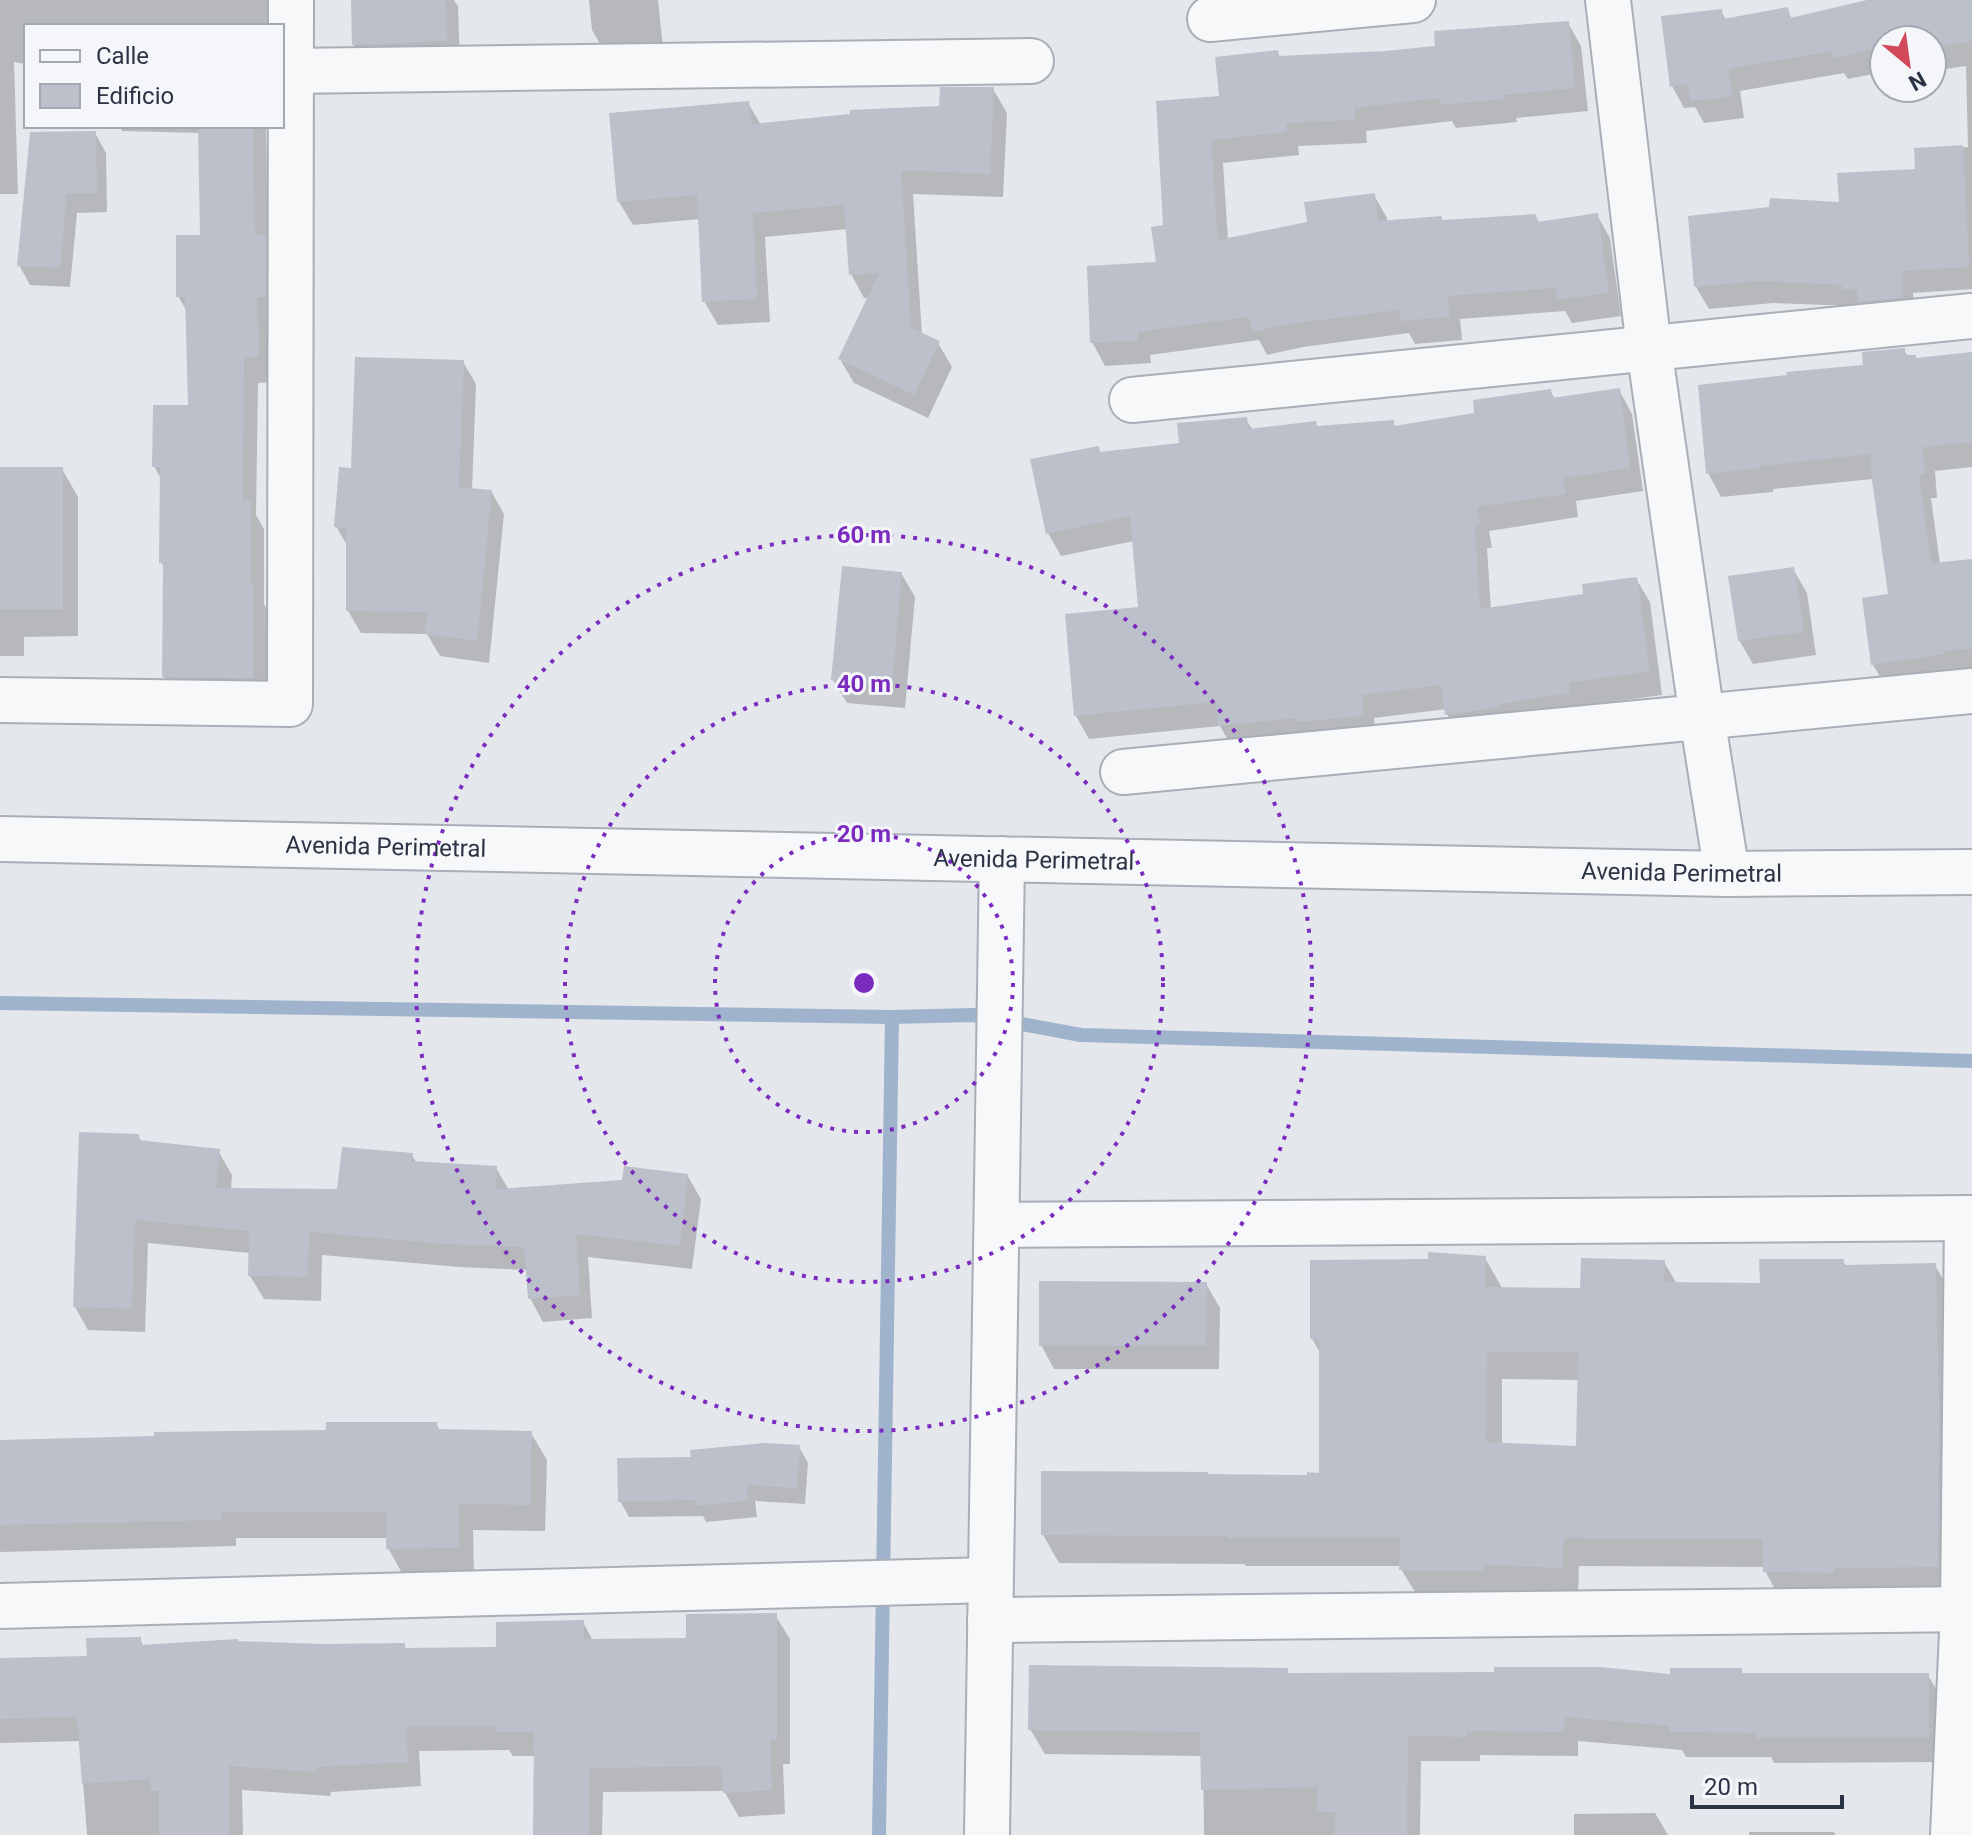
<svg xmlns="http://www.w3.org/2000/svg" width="1972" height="1835" font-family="Roboto,sans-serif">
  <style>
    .shadow { fill: #0003; fill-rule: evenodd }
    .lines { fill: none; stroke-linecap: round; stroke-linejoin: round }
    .stream { stroke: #9fb4cc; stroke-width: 14 }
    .building { fill: #bbc0ca; fill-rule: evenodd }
    .minor-casing { stroke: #a9aeb7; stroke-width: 48 }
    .minor { stroke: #f7f8fa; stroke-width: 44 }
    .ring { fill: none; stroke: #7b2cbf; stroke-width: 4; stroke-dasharray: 4 8 }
    .labels { text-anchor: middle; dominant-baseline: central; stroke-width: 6; stroke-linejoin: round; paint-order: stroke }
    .street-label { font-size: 24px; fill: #2b3445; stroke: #f4f6f9 }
    .centre { fill: #7b2cbf; stroke: #f4f6f9; stroke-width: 4 }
    .ring-label { font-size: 24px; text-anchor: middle; font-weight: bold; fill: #7b2cbf; stroke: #f4f6f9; stroke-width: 6; stroke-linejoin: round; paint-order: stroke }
  </style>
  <rect width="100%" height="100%" fill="#e4e7ec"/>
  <g class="shadow">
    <polygon points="0,0 268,0 268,26 26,26 26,64 14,62 18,194 0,194"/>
    <polygon points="353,0 454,0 458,6 460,65 368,68 354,45"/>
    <polygon points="589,0 658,0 663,48 606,54 592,30"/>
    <polygon points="1875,0 1972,0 1972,289 1913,293 1915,320 1854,306 1773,303 1709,309 1696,287 1841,204 1917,171 1916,150 1968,147 1966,66 1932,71 1932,40 1884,40 1884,72 1848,79 1844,73 1740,91 1744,118 1704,123 1695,107 1684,108 1672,86 1721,11 1726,20 1787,9 1792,19"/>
    <polygon points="1568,23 1581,46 1588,111 1516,118 1517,122 1456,128 1452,121 1366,131 1367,143 1298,146 1299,155 1223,163 1228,240 1309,224 1374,195 1387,218 1387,223 1443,222 1535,216 1540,224 1597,215 1610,238 1621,316 1572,323 1565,311 1460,319 1462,340 1415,344 1409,333 1303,347 1267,355 1259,340 1150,355 1151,363 1105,366 1092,342 1159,264 1165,227 1221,98 1277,52 1281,58 1385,53 1438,47"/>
    <polygon points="993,89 1007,113 1003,197 913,194 922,335 938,343 952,367 928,418 854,383 840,359 869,298 864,298 851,274 848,229 765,237 770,322 718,325 704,301 700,219 633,225 619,202 748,103 761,125 941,108"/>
    <polygon points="120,126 266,126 268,244 279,263 273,382 258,383 256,515 264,529 264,604 267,610 267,703 179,702 164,677 165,569 161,562 162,481 154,466 190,407 188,313 178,296 202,237 200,133 122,131"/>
    <polygon points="95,133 106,153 107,212 77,213 70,287 30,285 19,265"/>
    <polygon points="1904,350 1908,357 1916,360 1972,354 1972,467 1935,471 1937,498 1931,498 1940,564 1972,561 1972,673 1887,688 1873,665 1890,596 1873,479 1773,489 1773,492 1721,497 1708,473 1865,367"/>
    <polygon points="463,362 476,384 472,490 491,491 504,514 489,663 440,656 427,634 361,633 348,611 348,547 336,526"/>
    <polygon points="1619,390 1632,414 1643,491 1576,501 1578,517 1489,531 1492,548 1487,548 1491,610 1586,596 1636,579 1650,602 1662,695 1581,706 1461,738 1447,714 1447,709 1374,718 1376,739 1233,749 1220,726 1089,739 1076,716 1140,609 1134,541 1061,556 1048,533 1098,448 1101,454 1181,445 1246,419 1253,431 1393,422 1396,428 1477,415 1550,391 1555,399"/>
    <polygon points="0,469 62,469 78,497 78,636 24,637 24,656 0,656"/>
    <polygon points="1793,569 1807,593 1816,655 1753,664 1739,640"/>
    <polygon points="901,573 915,597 905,708 847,703 833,680"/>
    <polygon points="138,1136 142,1142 218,1151 232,1175 231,1190 339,1191 412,1155 417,1164 496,1168 509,1190 687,1175 701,1199 692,1269 588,1257 592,1318 543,1322 530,1298 528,1270 459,1267 322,1255 321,1301 264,1299 250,1276 250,1253 148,1243 145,1332 88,1330 75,1307"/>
    <path d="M1485 1258 1501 1286V1289L1582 1290 1664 1262 1677 1284 1762 1285 1843 1261 1847 1267 1935 1265 1951 1294 1954 1595 1781 1600 1765 1571V1567L1579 1566 1578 1595 1418 1597 1401 1569V1566H1246L1244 1564 1059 1563 1043 1535 1208 1476 1309 1477 1321 1475V1354L1312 1339ZM1502 1379 1580 1380 1578 1449 1502 1445Z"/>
    <polygon points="1206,1284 1220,1308 1219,1369 1054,1369 1041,1345"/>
    <polygon points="436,1424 440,1431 531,1433 547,1460 545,1531 473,1530 474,1574 403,1575 388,1548 388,1538 236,1538 236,1546 0,1552 0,1442 328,1432"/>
    <polygon points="799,1447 808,1463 805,1504 755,1501 757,1517 706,1522 703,1516 629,1517 620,1501"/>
    <polygon points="775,1615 790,1639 790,1764 783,1764 785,1814 739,1817 724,1791 603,1792 602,1835 535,1835 536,1756 513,1756 509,1750 419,1751 421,1786 331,1792 330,1796 242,1790 243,1835 87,1835 80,1741 0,1743 0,1660 89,1658 140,1639 144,1647 238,1643 321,1646 404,1645 407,1650 498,1649 583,1622 593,1641 688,1640"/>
    <polygon points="1287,1670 1289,1675 1672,1676 1741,1670 1744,1675 1928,1675 1942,1700 1942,1762 1774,1763 1771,1757 1686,1757 1682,1750 1578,1741 1578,1756 1480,1755 1480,1761 1421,1761 1420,1835 1204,1835 1203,1756 1045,1754 1030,1729"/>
    <polygon points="1655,1813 1668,1835 1574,1835 1574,1814"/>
    <polygon points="1749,1832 1834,1832 1836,1835 1749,1835"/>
  </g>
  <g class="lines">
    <g class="stream">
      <polyline points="0,1003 892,1017 973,1015 1081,1035 1972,1061"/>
      <polyline points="879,1835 892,1017"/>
    </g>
  </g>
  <g class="building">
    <polygon points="351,0 446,0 447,41 352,45"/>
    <polygon points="1867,0 1972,0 1972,41 1932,47 1932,37 1917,40 1884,40 1884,47 1834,58 1832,51 1729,69 1732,97 1690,101 1688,84 1670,87 1661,16 1722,9 1723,19 1788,7 1790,18"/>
    <polygon points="1569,21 1575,88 1504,95 1505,99 1441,105 1440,98 1354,108 1355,120 1286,123 1287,132 1211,140 1218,240 1307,222 1304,202 1375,193 1378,221 1442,216 1442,220 1536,214 1537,222 1598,213 1609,293 1557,300 1555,288 1448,296 1450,317 1400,321 1399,310 1289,324 1252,332 1249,317 1138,332 1138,341 1090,343 1087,266 1156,262 1151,227 1163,225 1156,101 1219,96 1215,57 1278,50 1279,56 1385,51 1435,46 1434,31"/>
    <polygon points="940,87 994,87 990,174 901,170 911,328 940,341 914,395 838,359 879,273 849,275 844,205 753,213 757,299 702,302 697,195 617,202 609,113 749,101 751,124 850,114 850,110 939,106"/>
    <polygon points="198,126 253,126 255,235 266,235 266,297 257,297 259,357 244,358 243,501 251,501 250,583 254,583 253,678 162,677 163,563 159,563 160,467 152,467 153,405 188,405 185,297 176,297 176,235 200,235"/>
    <polygon points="96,131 97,193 67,194 60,268 17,266 30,132"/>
    <polygon points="1963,145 1969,267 1902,271 1903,298 1858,302 1857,290 1842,290 1842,285 1760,281 1694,287 1688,216 1769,207 1770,198 1839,202 1837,173 1915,169 1914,148"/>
    <polygon points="1905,348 1905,355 1916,355 1916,358 1972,352 1972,442 1923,447 1925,474 1919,475 1931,563 1972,559 1972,649 1943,651 1944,654 1871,665 1862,598 1888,594 1872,480 1870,454 1761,466 1761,468 1706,474 1698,385 1787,375 1786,372 1863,365 1862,352"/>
    <polygon points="355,357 464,360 459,487 492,490 477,641 424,634 428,612 346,611 346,528 334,527 339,467 351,468"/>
    <polygon points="1620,388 1630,468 1563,478 1566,494 1477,507 1480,524 1475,525 1480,609 1583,594 1582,584 1637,577 1650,671 1569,683 1570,693 1501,704 1501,707 1445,715 1441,685 1362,695 1364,716 1296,722 1296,718 1218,726 1216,702 1074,716 1065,614 1138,607 1130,516 1046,534 1030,459 1099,446 1100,452 1179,443 1177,423 1247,417 1248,429 1316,421 1317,426 1394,420 1394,426 1474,413 1473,400 1551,389 1552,398"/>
    <rect x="0" y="467" width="63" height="142"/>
    <polygon points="842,566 902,572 892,685 831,680"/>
    <polygon points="1794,567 1804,632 1738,641 1728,576"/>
    <polygon points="79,1132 139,1134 138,1140 220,1149 216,1188 337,1189 342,1147 413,1153 412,1161 497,1166 496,1189 622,1180 624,1166 688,1174 680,1246 576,1234 580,1295 528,1299 524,1247 444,1244 309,1232 308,1277 248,1276 249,1231 135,1220 132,1309 73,1307"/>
    <path d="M1428 1252 1486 1256 1485 1287 1580 1288 1581 1258 1665 1260 1664 1282 1760 1283 1759 1259H1844V1265L1936 1263 1939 1409 1938 1567 1835 1568V1573L1763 1572V1539L1564 1538 1562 1568 1484 1565V1571L1399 1570 1400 1538H1227V1536L1041 1535V1471L1208 1472V1474L1307 1475V1472L1319 1473V1339H1310V1260L1428 1259ZM1487 1352H1578L1576 1446 1486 1442Z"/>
    <polygon points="1039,1281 1207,1282 1206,1346 1039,1346"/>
    <polygon points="326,1422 437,1422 438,1429 532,1431 530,1505 458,1504 459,1548 386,1549 386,1512 222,1512 222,1520 0,1525 0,1440 154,1436 154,1432 326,1430"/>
    <polygon points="765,1443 800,1445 797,1488 747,1485 748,1501 695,1506 695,1500 618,1502 617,1458 691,1457 690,1450"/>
    <polygon points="777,1613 777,1740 770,1740 772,1790 723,1793 721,1766 590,1768 589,1835 533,1835 534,1732 497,1732 497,1726 406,1726 408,1762 317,1767 317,1772 229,1766 230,1835 159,1835 159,1791 150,1791 150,1779 82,1784 77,1717 0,1719 0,1658 87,1656 86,1638 141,1637 141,1645 238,1639 238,1641 321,1644 405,1643 405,1648 496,1647 496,1622 584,1620 584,1639 686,1638 686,1614"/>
    <polygon points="1029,1665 1288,1668 1288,1673 1494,1672 1494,1667 1600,1667 1670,1674 1670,1668 1742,1668 1742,1673 1929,1673 1929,1738 1757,1738 1757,1733 1670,1732 1670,1726 1565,1717 1564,1732 1467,1731 1467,1737 1408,1736 1407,1835 1334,1835 1335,1812 1317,1812 1318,1787 1201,1790 1200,1732 1028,1730"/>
  </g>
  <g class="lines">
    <defs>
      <g id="minor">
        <polyline points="1608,0 1649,348 1702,717 1727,874"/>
        <polyline points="1210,19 1413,0"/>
        <polyline points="291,71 1031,61"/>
        <polyline points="1132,400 1972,316"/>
        <polyline points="0,700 290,704 291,0"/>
        <polyline points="1123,772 1972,691"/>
        <path id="s1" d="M0 839 1727 874 1972 872"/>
        <polyline points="997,1225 1972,1218"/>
        <polyline points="0,1606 990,1580"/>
        <polyline points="990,1620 1972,1609"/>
        <polyline points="987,1835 1002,859"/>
        <polyline points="1953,1835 1963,1609 1967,1218"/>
      </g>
    </defs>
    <use href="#minor" class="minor-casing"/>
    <use href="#minor" class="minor"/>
  </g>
  <g class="ring">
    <circle cx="864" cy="983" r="149"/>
    <circle cx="864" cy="983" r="299"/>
    <circle cx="864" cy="983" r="448"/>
  </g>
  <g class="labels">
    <g class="street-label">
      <text stroke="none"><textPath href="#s1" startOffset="386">Avenida Perimetral</textPath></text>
      <text stroke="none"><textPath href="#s1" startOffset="1034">Avenida Perimetral</textPath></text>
      <text stroke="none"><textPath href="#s1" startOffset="1682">Avenida Perimetral</textPath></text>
    </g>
  </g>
  <circle cx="864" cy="983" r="12" class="centre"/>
  <g class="ring-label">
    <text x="864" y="543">60 m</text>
    <text x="864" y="692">40 m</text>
    <text x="864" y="842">20 m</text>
  </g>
  <rect x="24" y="24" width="260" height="104" fill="#f4f6f9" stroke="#a4a8b1" stroke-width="2"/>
  <rect x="40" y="50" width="40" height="12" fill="#f7f8fa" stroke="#a4a8b1" stroke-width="2"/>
  <text x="96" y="64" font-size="24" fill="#2b3445">Calle</text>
  <rect x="40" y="84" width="40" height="24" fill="#bbc0ca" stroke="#a4a8b1" stroke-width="2"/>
  <text x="96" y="104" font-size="24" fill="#2b3445">Edificio</text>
  <g transform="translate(1908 64) rotate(151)"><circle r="38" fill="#f4f6f9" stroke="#a4a8b1" stroke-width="2"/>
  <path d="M0-6L14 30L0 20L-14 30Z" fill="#d1495b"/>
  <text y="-12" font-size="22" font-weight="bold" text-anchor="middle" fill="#2b3445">N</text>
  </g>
  <path d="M1692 1795v12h150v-12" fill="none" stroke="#2b3445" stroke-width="4"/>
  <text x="1704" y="1795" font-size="24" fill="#2b3445" stroke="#f4f6f9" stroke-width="6" paint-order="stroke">20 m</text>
</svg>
